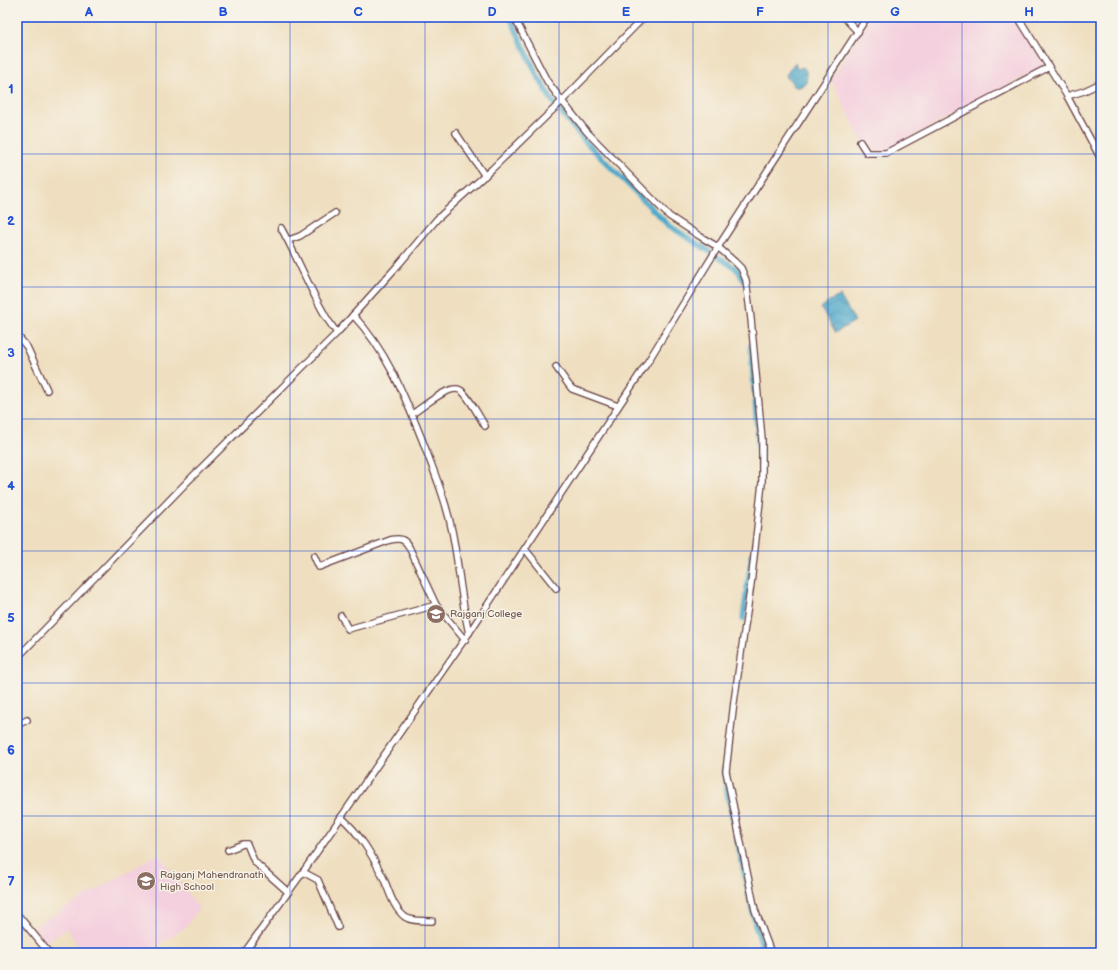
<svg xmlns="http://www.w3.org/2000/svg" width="1118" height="970" font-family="'Balsamiq Sans',sans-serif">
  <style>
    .built { fill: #f4cfde }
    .water { fill: url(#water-waves); stroke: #4c647b }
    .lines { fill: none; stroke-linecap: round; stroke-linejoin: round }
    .canal { stroke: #4da9cb; stroke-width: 5.5 }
    .minor-casing { stroke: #633c41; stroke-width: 8 }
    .minor { stroke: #fff; stroke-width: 5.5 }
    .grid { fill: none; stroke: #1d4ed8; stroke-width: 1; stroke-opacity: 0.55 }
    .labels { text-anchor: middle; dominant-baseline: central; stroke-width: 3; stroke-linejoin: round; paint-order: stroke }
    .education-label { font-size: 10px; fill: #785e54; stroke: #f7f3e8; text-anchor: start }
    .neatline { fill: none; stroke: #1d4ed8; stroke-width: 1.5 }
    .grid-label { font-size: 13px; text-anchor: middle; font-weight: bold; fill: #1d4ed8 }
  </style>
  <defs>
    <pattern id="water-waves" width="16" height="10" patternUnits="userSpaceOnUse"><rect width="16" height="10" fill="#4da9cb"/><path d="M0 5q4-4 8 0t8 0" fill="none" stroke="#4289a5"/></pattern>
  </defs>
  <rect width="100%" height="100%" fill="#f7f3e8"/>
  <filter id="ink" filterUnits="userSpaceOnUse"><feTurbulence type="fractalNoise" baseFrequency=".025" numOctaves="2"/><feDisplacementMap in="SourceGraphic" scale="8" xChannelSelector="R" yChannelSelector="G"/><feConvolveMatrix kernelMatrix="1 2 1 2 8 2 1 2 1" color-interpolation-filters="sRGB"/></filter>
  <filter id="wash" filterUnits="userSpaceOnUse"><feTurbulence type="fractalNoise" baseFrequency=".012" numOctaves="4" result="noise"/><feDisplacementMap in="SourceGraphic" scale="16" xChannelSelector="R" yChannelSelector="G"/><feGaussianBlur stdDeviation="0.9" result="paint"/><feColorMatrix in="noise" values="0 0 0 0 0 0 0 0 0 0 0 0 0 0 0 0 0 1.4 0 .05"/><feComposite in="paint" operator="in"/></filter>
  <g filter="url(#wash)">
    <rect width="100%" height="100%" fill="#efdfc0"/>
    <g class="built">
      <polygon points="871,17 1012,17 1046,65 885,151 867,151 831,79"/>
      <polygon points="158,854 199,908 185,928 145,953 82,953 67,929 44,943 35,926"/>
    </g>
    <g class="water">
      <path d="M795 62 797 69 803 67C808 72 807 76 806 83 801 87 798 89 792 85V82L787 78 786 75Z"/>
      <polygon points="840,296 855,321 837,332 835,332 821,308 829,301"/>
    </g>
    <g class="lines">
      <g class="canal">
        <polyline points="510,17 536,73 545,89 553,102 581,137 668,225 735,268 739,272 744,281"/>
        <polyline points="751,345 760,468"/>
        <polyline points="743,619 752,554"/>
        <polyline points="724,769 726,787 756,928 765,953"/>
      </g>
    </g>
  </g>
  <g filter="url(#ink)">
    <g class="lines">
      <defs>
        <g id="minor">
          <polyline points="514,17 547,81 562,101 587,132 669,216 701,237 718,247 735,262 741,268 746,280 751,319 762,439 762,483 751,584 734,702 726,771 755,910 771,953"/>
          <polyline points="844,17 858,32"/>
          <polyline points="1018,17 1067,96 1101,159"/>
          <polyline points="1067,96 1084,91 1101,83"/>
          <polyline points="456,133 485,176"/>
          <polyline points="860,142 867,153 886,153 1049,67"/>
          <path d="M281 228C297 256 308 286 325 315 328 321 333 327 337 333"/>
          <polyline points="289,240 300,236 335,213"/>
          <path d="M353 315C387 351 405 397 423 442 434 472 446 500 452 531 459 565 461 600 469 633"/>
          <polyline points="17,335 27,347 47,390"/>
          <polyline points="556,367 568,384 572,389 618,406"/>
          <path d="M412 414C422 408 449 384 460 390 467 393 480 418 485 426"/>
          <polyline points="525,549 556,588"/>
          <path d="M314 556 319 567 390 540C399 538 404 538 409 547L436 605"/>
          <polyline points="341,616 348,629 436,605 465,640"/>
          <polyline points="17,658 187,482 337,333 400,263 437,219 492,169 562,101 644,17"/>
          <polyline points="17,725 27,720"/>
          <path d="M341 817C360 834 372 855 383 877 389 890 393 908 405 917 412 922 423 920 432 921"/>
          <polyline points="228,850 243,844 247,844 254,861 259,866 288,892"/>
          <polyline points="303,872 318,880 338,927"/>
          <polyline points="17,914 49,953"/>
          <polyline points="244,953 303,872 469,633 647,363 718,247 867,17"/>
        </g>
      </defs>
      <use href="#minor" class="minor-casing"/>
      <use href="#minor" class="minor"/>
    </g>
  </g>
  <path class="grid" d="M156 17V953M290 17V953M425 17V953M559 17V953M693 17V953M828 17V953M962 17V953M17 154H1101M17 287H1101M17 419H1101M17 551H1101M17 683H1101M17 816H1101"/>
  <defs>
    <symbol id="university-disc" viewBox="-11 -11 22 22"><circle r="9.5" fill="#8d6e63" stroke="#f7f3e8"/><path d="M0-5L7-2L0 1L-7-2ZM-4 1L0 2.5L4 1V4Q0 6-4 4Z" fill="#fff"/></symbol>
    <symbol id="school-disc" viewBox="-11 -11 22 22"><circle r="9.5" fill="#8d6e63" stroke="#f7f3e8"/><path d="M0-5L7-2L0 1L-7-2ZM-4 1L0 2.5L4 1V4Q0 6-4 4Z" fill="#fff"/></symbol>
  </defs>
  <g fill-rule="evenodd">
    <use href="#university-disc" x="425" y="603" width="22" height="22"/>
    <use href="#school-disc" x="135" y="870" width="22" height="22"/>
  </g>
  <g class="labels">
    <g class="education-label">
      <text x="450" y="614">Rajganj College</text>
      <text x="160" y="875">Rajganj Mahendranath<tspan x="160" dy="12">High School</tspan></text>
    </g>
  </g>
  <rect width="1118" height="970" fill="none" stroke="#f7f3e8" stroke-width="44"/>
  <rect x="22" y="22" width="1074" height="926" class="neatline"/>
  <g class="grid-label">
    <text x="89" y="16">A</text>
    <text x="223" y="16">B</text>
    <text x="358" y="16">C</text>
    <text x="492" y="16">D</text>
    <text x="626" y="16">E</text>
    <text x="760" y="16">F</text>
    <text x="895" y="16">G</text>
    <text x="1029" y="16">H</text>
    <text x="11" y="93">1</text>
    <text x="11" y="225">2</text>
    <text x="11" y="357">3</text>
    <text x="11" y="490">4</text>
    <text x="11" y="622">5</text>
    <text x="11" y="754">6</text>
    <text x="11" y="886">7</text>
  </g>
</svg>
